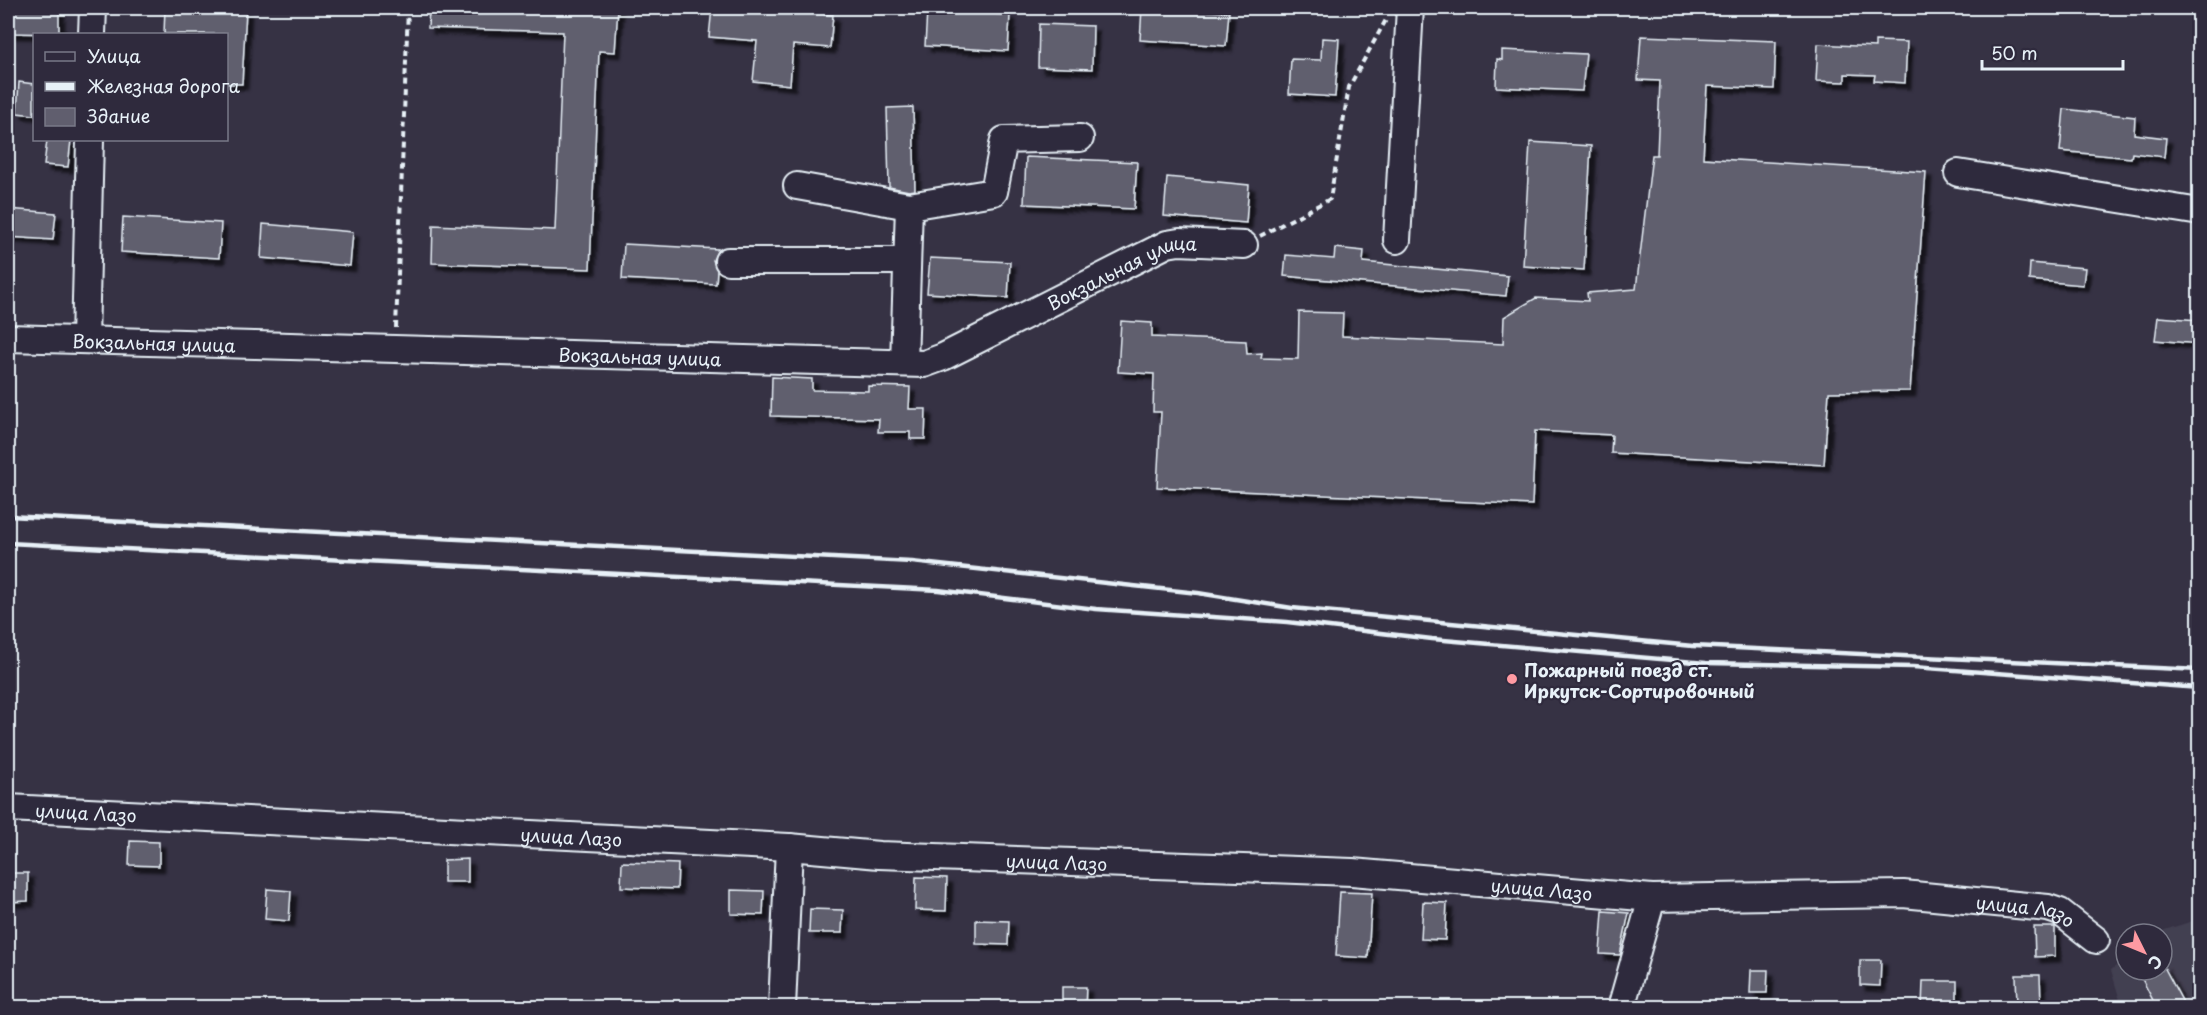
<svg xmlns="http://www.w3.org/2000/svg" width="2207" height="1015" font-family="'Playpen Sans',sans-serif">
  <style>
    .built { fill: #433f51 }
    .building { fill: #605e6e; stroke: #e8f1f8; stroke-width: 1.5; filter: url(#shadow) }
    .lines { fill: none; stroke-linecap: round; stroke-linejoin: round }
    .minor-casing { stroke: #e8f1f8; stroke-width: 30 }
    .path { stroke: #e8f1f8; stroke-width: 4; stroke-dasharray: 6 4.5; stroke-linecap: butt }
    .minor { stroke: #2f2a3d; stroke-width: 26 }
    .rail { stroke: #e8f1f8; stroke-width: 4.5 }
    .poi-dot { fill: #ff9aa2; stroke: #2f2a3d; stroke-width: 2 }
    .labels { text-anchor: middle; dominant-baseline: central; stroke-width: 4.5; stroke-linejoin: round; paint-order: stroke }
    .street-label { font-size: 18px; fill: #e8f1f8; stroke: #2f2a3d }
    .poi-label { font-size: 18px; font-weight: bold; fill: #e8f1f8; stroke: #2f2a3d; text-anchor: start }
  </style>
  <defs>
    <filter id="shadow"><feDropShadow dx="5.5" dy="5.5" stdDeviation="1.5" flood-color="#0009"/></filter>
  </defs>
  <rect width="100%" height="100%" fill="#363244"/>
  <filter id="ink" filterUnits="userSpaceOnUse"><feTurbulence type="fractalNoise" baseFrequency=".0167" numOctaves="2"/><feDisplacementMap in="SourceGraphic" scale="12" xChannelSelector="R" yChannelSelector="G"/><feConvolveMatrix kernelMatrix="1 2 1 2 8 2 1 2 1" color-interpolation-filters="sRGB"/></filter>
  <g filter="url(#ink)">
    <polygon class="built" points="2199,919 2199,1007 2122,1007 2111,970 2126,958 2126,970 2162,970 2162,934 2152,934"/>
    <g class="building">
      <polygon points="8,8 59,8 59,34 8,33"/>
      <polygon points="165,8 246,10 242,84 226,84 226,34 164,34"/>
      <polygon points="429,8 618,8 615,52 599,51 590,269 432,263 433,225 555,230 563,32 428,28"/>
      <polygon points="712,8 754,8 833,15 830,48 793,45 790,85 753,81 757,41 709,37"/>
      <polygon points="1142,8 1229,12 1226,46 1140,40"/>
      <polygon points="927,11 1010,15 1008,51 925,46"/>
      <polygon points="1039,24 1093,26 1092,69 1038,67"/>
      <polygon points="1641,36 1776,41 1774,89 1707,86 1703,158 1926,172 1910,391 1829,392 1824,465 1611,453 1612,435 1535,431 1532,505 1157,487 1161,412 1153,412 1154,374 1118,372 1121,321 1152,323 1152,337 1246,341 1247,354 1262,353 1261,358 1298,359 1299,312 1343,313 1342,336 1503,344 1504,317 1536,298 1588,301 1587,293 1636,289 1652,155 1657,155 1660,81 1638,80"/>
      <polygon points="1322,38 1339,39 1335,97 1289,94 1291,59 1321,60"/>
      <polygon points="1875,41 1907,42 1905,83 1874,81 1875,75 1845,74 1845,82 1816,81 1818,44 1875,47"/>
      <polygon points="1502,50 1586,54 1582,91 1496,87 1497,59 1502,60"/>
      <polygon points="19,82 34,84 34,115 17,113"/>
      <polygon points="913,107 915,190 909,191 889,187 887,108"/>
      <polygon points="2064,109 2135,117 2134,134 2166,138 2164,157 2132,153 2131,158 2060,151"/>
      <polygon points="47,140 71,140 68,167 44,165"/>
      <polygon points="1530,142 1591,146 1584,270 1523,266"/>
      <polygon points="1026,157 1137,162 1134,209 1024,204"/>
      <polygon points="1167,177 1249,185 1246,223 1164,216"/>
      <polygon points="8,209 56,213 53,240 8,237"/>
      <polygon points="123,217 221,223 219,258 121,252"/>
      <polygon points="263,224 353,232 350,266 261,258"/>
      <polygon points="624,244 718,249 713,260 717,270 716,284 622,279"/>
      <polygon points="1335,248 1364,251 1363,262 1508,276 1506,296 1284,276 1286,255 1334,259"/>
      <polygon points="930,258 1010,262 1008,298 927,293"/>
      <polygon points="2030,263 2085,268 2083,285 2029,280"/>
      <polygon points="2158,317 2199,320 2199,344 2155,340"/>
      <polygon points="772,377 812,379 812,390 868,391 868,386 910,387 909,409 926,409 925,439 910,439 910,432 878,432 879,419 771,416"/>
      <polygon points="130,841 159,842 159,866 129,865"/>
      <polygon points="468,859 468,882 444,882 444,860"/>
      <polygon points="622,862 678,864 677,889 621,887"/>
      <polygon points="8,873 28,873 28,901 8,902"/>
      <polygon points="916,877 947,878 946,911 915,910"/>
      <polygon points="267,889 291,891 289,921 265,919"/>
      <polygon points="731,890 764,891 763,915 731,914"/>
      <polygon points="1340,892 1372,893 1368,958 1336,956"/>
      <polygon points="1423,902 1447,903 1445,940 1421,939"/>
      <polygon points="810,909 843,910 842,933 809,933"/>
      <polygon points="1603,911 1629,913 1620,955 1600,954"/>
      <polygon points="976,920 1009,921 1008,945 976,944"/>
      <polygon points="2034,927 2055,927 2055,956 2035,957"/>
      <polygon points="1860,960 1881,960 1880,986 1860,985"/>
      <polygon points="2163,965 2186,1008 2157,1008 2141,977 2153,970 2162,970"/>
      <polygon points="1751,970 1768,970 1767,993 1750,993"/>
      <polygon points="2016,975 2040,975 2041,1004 2017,1005"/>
      <polygon points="1923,981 1957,981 1957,1008 1922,1008"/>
      <polygon points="1062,987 1086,987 1085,1008 1062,1008"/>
    </g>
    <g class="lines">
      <defs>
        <g id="minor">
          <polyline points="92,34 93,8"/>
          <polyline points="1958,173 2200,212"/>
          <polyline points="797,186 909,206 994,192 1004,140 1080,138"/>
          <polyline points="1397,240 1410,8"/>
          <polyline points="728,261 907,261"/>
          <path id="s1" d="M8 338 924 364 943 357 1167 244 1179 242 1244 245"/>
          <polyline points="85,340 90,140"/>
          <polyline points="904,363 909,206"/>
          <path id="s2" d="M8 808 789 847 879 855 1352 872 1652 898 1903 894 2048 908 2060 912 2096 940"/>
          <polyline points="782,1008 789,847"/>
          <polyline points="1621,1008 1652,898"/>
        </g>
      </defs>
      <use href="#minor" class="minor-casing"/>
      <g class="path">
        <polyline points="1260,236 1330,199 1349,87 1387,18"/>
        <polyline points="396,328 408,8"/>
      </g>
      <use href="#minor" class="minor"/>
      <g class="rail">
        <polyline points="8,516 912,562 1198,593 1292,608 1693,646 2200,670"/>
        <polyline points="8,543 938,590 1096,609 1287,622 1432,639 1706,663 1913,667 2200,688"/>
      </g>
    </g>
  </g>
  <circle class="poi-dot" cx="1512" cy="679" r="6"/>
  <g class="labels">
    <g class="street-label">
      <text stroke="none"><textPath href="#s1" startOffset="1136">Вокзальная улица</textPath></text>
      <text stroke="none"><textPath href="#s1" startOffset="146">Вокзальная улица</textPath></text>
      <text stroke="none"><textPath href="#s1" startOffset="632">Вокзальная улица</textPath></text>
      <text stroke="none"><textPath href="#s2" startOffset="78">улица Лазо</textPath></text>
      <text stroke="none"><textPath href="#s2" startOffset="564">улица Лазо</textPath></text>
      <text stroke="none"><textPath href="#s2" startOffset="1050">улица Лазо</textPath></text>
      <text stroke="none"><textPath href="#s2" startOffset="1536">улица Лазо</textPath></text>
      <text stroke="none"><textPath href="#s2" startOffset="2022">улица Лазо</textPath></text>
    </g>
    <g class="poi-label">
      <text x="1524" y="669">Пожарный поезд ст.<tspan x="1524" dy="21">Иркутск-Сортировочный</tspan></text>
    </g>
  </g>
  <rect width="2207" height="1015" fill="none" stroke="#2f2a3d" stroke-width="30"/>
  <rect x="15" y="15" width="2177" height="985" fill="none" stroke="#e8f1f8" stroke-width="2" filter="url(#ink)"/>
  <rect x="33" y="33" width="195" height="108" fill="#2f2a3d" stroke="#797a88" stroke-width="1.5"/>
  <rect x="45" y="52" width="30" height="9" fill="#2f2a3d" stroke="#797a88" stroke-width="1.5"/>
  <text x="87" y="63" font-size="18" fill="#e8f1f8">Улица</text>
  <rect x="45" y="82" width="30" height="9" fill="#e8f1f8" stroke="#797a88" stroke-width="1.5"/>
  <text x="87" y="93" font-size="18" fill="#e8f1f8">Железная дорога</text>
  <rect x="45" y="108" width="30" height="18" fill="#605e6e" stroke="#797a88" stroke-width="1.5"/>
  <text x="87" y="123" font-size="18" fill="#e8f1f8">Здание</text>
  <g transform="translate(2144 952) rotate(133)"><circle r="28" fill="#2f2a3d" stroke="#797a88" stroke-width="1.5"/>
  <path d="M0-4.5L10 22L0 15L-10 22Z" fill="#ff9aa2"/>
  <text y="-9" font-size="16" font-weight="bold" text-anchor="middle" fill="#e8f1f8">С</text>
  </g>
  <path d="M1982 60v9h141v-9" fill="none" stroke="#e8f1f8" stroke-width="3"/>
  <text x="1991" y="60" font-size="18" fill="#e8f1f8" stroke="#2f2a3d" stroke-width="4.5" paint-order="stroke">50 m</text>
</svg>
